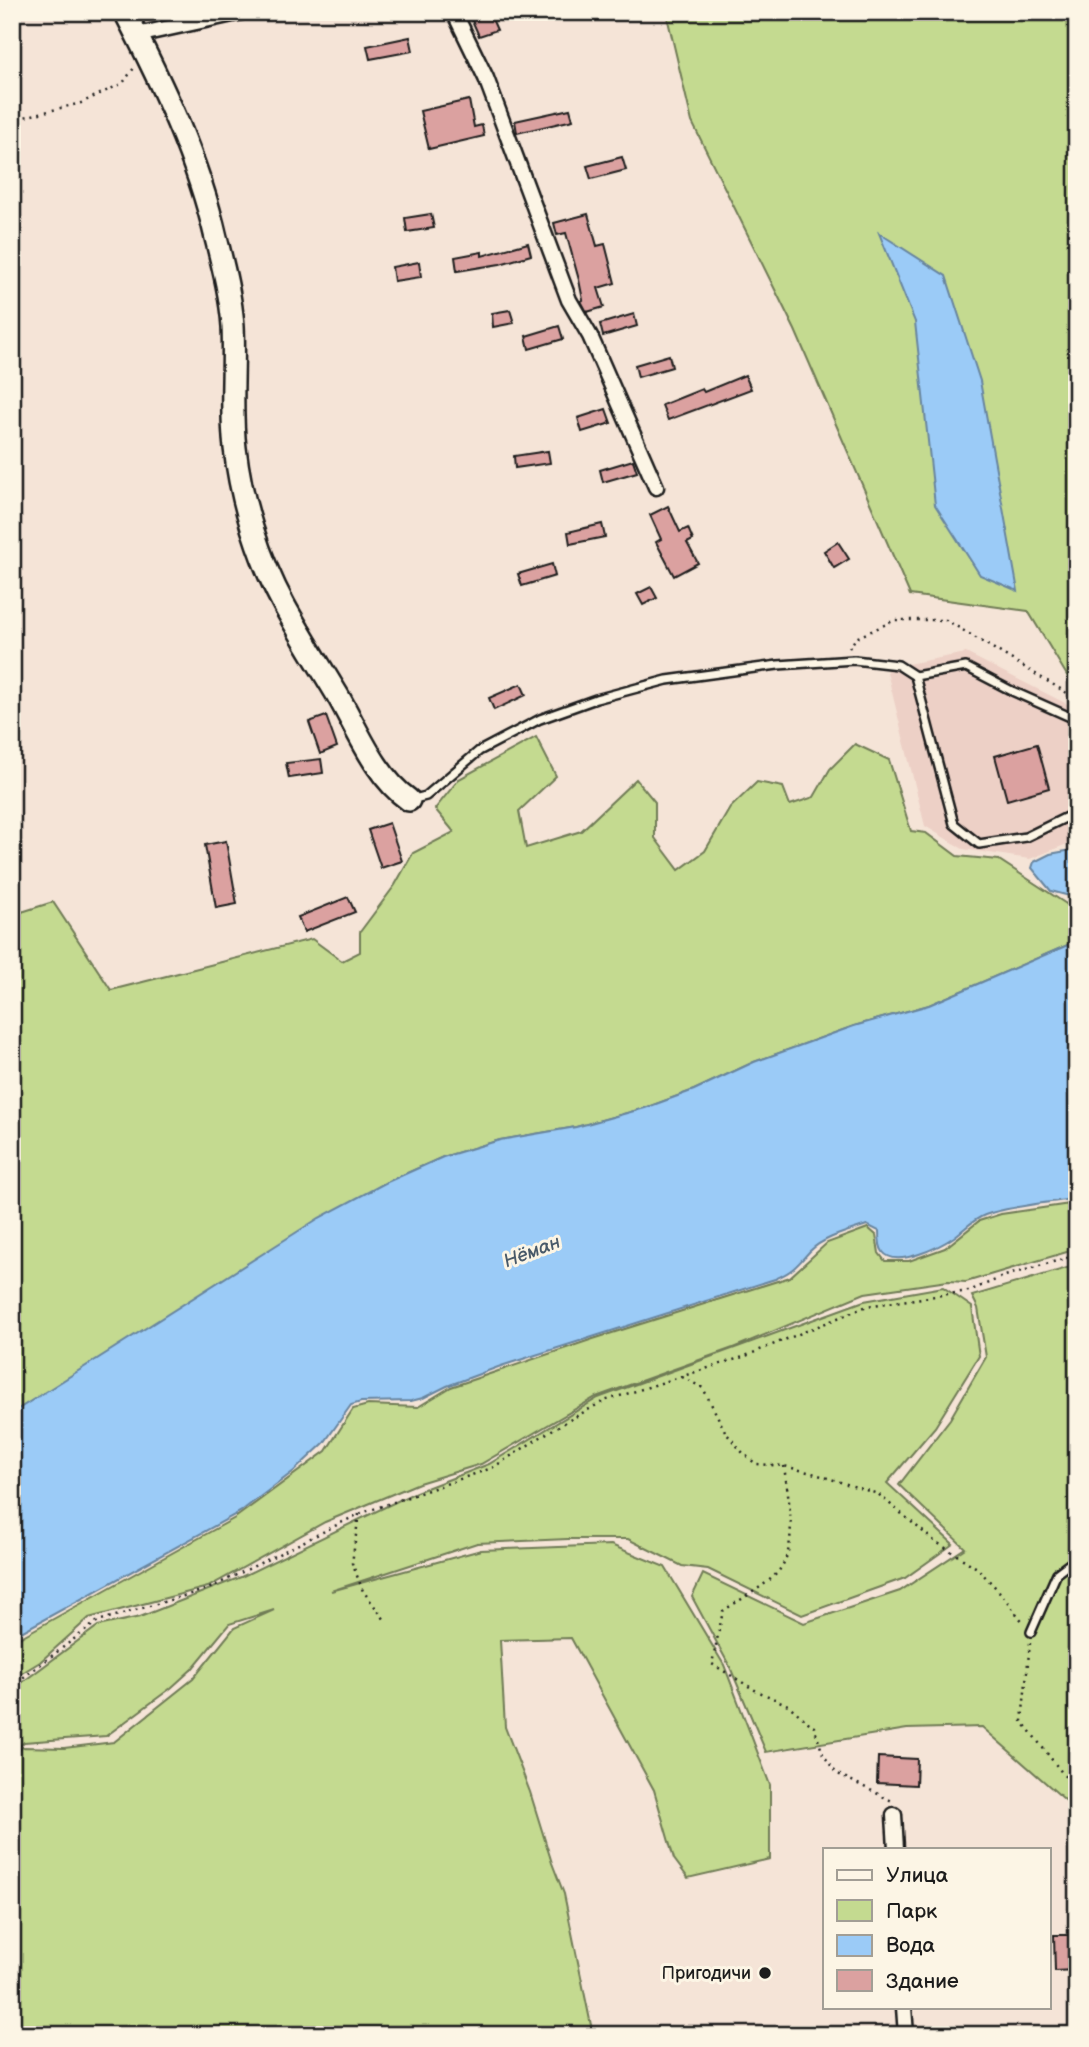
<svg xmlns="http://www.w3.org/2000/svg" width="1089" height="2047" font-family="'Balsamiq Sans',sans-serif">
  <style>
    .built { fill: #edd0c6 }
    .green { fill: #c4da90; stroke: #707b56; stroke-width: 2 }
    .water { fill: #9bcbf7; stroke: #68859f; stroke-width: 2 }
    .building { fill: #dba1a0; stroke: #1c1c1c; stroke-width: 2 }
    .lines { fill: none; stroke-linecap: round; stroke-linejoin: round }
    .lane-casing { stroke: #1c1c1c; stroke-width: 12 }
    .street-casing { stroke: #1c1c1c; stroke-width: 19 }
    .secondary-casing { stroke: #1c1c1c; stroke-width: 26 }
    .path { stroke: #1c1c1c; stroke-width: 2.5; stroke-dasharray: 2 5; stroke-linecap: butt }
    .lane { stroke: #fcf5e5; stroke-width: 7 }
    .street { stroke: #fcf5e5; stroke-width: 14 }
    .secondary { stroke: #fcf5e5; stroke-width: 21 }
    .poi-dot { fill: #1c1c1c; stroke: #fcf5e5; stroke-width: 2.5 }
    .labels { text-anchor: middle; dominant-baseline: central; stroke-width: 6; stroke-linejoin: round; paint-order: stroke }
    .poi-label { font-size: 18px; fill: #1c1c1c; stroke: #fcf5e5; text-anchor: end }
    .water-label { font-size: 19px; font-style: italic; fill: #485969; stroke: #fcf5e5 }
  </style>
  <rect width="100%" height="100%" fill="#f5e4d7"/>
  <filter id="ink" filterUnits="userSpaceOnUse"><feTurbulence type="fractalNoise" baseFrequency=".0143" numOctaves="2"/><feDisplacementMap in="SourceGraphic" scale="14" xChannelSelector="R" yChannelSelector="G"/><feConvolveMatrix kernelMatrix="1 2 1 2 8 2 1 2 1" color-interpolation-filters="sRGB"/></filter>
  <g filter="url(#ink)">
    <polygon class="built" points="966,653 1077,709 1077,840 1030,859 963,849 925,826 886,668"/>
    <g class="green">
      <polygon points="666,12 1077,12 1077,692 1028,611 910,595 795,330 692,122"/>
      <polygon points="536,737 556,776 519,811 526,848 581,831 636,779 655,802 655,838 679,870 705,851 730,808 757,782 783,787 790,805 814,797 830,769 855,744 889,760 911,831 926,833 957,856 999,860 1077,911 1077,941 929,1005 854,1026 754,1062 694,1090 645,1108 576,1127 500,1140 443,1157 385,1183 12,1413 12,915 53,902 111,990 312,939 342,961 360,952 360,932 395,885 413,853 454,832 435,809 459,779"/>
      <polygon points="1077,1203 1077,1249 966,1282 948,1281 865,1293 733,1348 596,1397 481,1464 419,1483 325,1522 208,1587 89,1618 40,1662 12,1679 12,1642 235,1518 326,1451 353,1409 368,1405 418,1407 451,1387 593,1339 790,1277 827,1243 868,1228 876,1235 879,1253 885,1261 909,1261 945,1248 979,1221 1001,1214"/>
      <polygon points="1077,1265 1077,1801 1072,1806 982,1727 907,1729 766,1752 730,1667 692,1597 703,1574 804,1623 900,1591 965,1548 899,1485 950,1419 986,1357 978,1308 972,1296"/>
      <polygon points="943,1287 972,1307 979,1356 935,1427 887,1483 953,1544 905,1578 802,1615 708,1569 682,1566 628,1539 568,1539 477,1543 331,1591 481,1550 611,1545 665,1567 724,1665 770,1785 770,1859 688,1878 674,1859 654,1790 571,1638 500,1640 505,1727 530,1792 552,1863 564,1894 593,2035 12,2035 12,1759 22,1747 64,1748 114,1742 193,1679 234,1628 274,1610 229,1624 192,1669 171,1688 106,1736 24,1742 12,1753 12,1690 98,1626 140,1617 241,1577 416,1492 489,1464 598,1398 864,1301"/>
    </g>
    <g class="water">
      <polygon points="879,233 946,276 980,381 1018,591 980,575 935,505 915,322"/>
      <polygon points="1077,849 1077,898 1051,891 1032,868 1034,862 1050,854"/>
      <path d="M1077 941V1198C1051 1203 1007 1206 985 1215 972 1220 965 1229 954 1237 941 1246 896 1269 883 1252 879 1247 879 1238 879 1231L867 1225C849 1231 824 1237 810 1251 797 1265 794 1271 775 1279L501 1366 447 1386 423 1398 411 1401 361 1402 351 1405 324 1443 294 1471 240 1512 12 1637V1413L319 1218 385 1183 443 1157 500 1140 576 1127 645 1108 694 1090 754 1062 854 1026 929 1005Z"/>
    </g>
    <g class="building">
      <polygon points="485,12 489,12 497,30 479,36 471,18"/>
      <polygon points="410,37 413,51 370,59 367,46"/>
      <polygon points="469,100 474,127 482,125 484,136 429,149 420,111"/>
      <polygon points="570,109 573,120 517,133 515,121"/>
      <polygon points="622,157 626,170 591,179 587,166"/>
      <polygon points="431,214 434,228 407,232 405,218"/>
      <polygon points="588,214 597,246 605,244 615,283 598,288 604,307 587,312 581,301 583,300 579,280 566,233 557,235 554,223"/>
      <polygon points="528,243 531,255 500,264 457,271 455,257 482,252 482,256"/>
      <polygon points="419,262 421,277 394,281 392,267"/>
      <polygon points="510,310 514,323 493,327 492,313"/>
      <polygon points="634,314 637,326 603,336 600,324"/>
      <polygon points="559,326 563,339 529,349 526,336"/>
      <polygon points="669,355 672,367 638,377 635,365"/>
      <polygon points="745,375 751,389 668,420 662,405 702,389 704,392"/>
      <polygon points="606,409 611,423 582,432 578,418"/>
      <polygon points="548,451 550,463 515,468 514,456"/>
      <polygon points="633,460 637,472 603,482 600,470"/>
      <polygon points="668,506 680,532 688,528 693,540 687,543 698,563 674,576 656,542 661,539 650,515"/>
      <polygon points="602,524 605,537 570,544 568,532"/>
      <polygon points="838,542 849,559 834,568 824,551"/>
      <polygon points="552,564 555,576 522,586 518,574"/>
      <polygon points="651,587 657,598 643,605 637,594"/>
      <polygon points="521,684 526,695 494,710 489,698"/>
      <polygon points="326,716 337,747 320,754 309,722"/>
      <polygon points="1037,744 1049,788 1007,800 995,756"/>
      <polygon points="321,759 323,773 289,778 286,763"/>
      <polygon points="389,823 402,861 381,868 368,830"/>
      <polygon points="226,841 237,904 216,908 205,845"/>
      <polygon points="348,897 355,912 304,932 298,917"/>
      <polygon points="878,1757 917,1759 916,1785 877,1783"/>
      <polygon points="1054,1935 1074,1935 1075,1970 1055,1971"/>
    </g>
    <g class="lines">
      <defs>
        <g id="lane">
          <polyline points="915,676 966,667 1012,691 1077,720"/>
          <polyline points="410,800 426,796 479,751 540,719 596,699 667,680 778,665 854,660 898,665 915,676 954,824 979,844 1026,837 1077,812"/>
          <polyline points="1031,1632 1057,1573 1077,1558"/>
        </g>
        <g id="street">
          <polyline points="454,12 486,78 569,300 590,336 656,487"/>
          <polyline points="137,35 242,12"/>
          <polyline points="894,1815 896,1849"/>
          <polyline points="904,2007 906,2035"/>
        </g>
        <path id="secondary" d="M125 12C162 84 198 159 216 238 223 266 231 297 233 326 235 367 230 408 235 448 241 501 259 559 284 605 301 636 320 666 338 696 358 731 376 777 409 800"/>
      </defs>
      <use href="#lane" class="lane-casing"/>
      <use href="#street" class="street-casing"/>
      <use href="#secondary" class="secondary-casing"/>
      <g class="path">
        <polyline points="12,120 81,103 123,83 134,68"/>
        <polyline points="849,648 856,638 895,620 946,620 1077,699"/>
        <polyline points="682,1377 703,1388 726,1433 743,1453 756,1464 784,1466 812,1473 878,1494 933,1540 977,1568 998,1590 1023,1622"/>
        <path d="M784 1466C788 1498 800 1547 777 1573 764 1587 739 1600 723 1611L712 1664 755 1690 788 1705 814 1727 823 1754 836 1773 892 1801"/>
        <polyline points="359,1514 352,1563 363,1591 385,1620"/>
        <polyline points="1030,1643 1022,1721 1077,1792"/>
        <polyline points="12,1686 98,1621 208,1589 359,1514 492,1468 555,1428 604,1401 743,1357 867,1306 969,1291 1005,1276 1077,1255"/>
      </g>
      <use href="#lane" class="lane"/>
      <use href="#street" class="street"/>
      <use href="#secondary" class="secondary"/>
    </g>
  </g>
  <circle class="poi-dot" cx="765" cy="1973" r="7"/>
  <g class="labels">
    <g class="poi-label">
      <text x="751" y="1973">Пригодичи</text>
    </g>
    <g class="water-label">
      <text transform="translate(532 1252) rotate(-21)">Нёман</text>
    </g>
  </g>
  <rect width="1089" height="2047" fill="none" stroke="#fcf5e5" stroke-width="42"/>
  <rect x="21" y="21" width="1047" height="2005" fill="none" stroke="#1c1c1c" stroke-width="2.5" filter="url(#ink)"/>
  <rect x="823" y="1848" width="228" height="161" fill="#fcf5e5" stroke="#a29e95" stroke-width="2"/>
  <rect x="837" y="1870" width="35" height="10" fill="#fcf5e5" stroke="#a29e95" stroke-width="2"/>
  <text x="886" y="1882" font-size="21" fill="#1c1c1c">Улица</text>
  <rect x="837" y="1900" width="35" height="21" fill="#c4da90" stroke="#a29e95" stroke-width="2"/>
  <text x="886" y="1918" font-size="21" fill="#1c1c1c">Парк</text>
  <rect x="837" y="1935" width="35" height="21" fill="#9bcbf7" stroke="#a29e95" stroke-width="2"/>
  <text x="886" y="1952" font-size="21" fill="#1c1c1c">Вода</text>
  <rect x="837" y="1970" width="35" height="21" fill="#dba1a0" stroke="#a29e95" stroke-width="2"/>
  <text x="886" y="1988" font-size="21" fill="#1c1c1c">Здание</text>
</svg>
